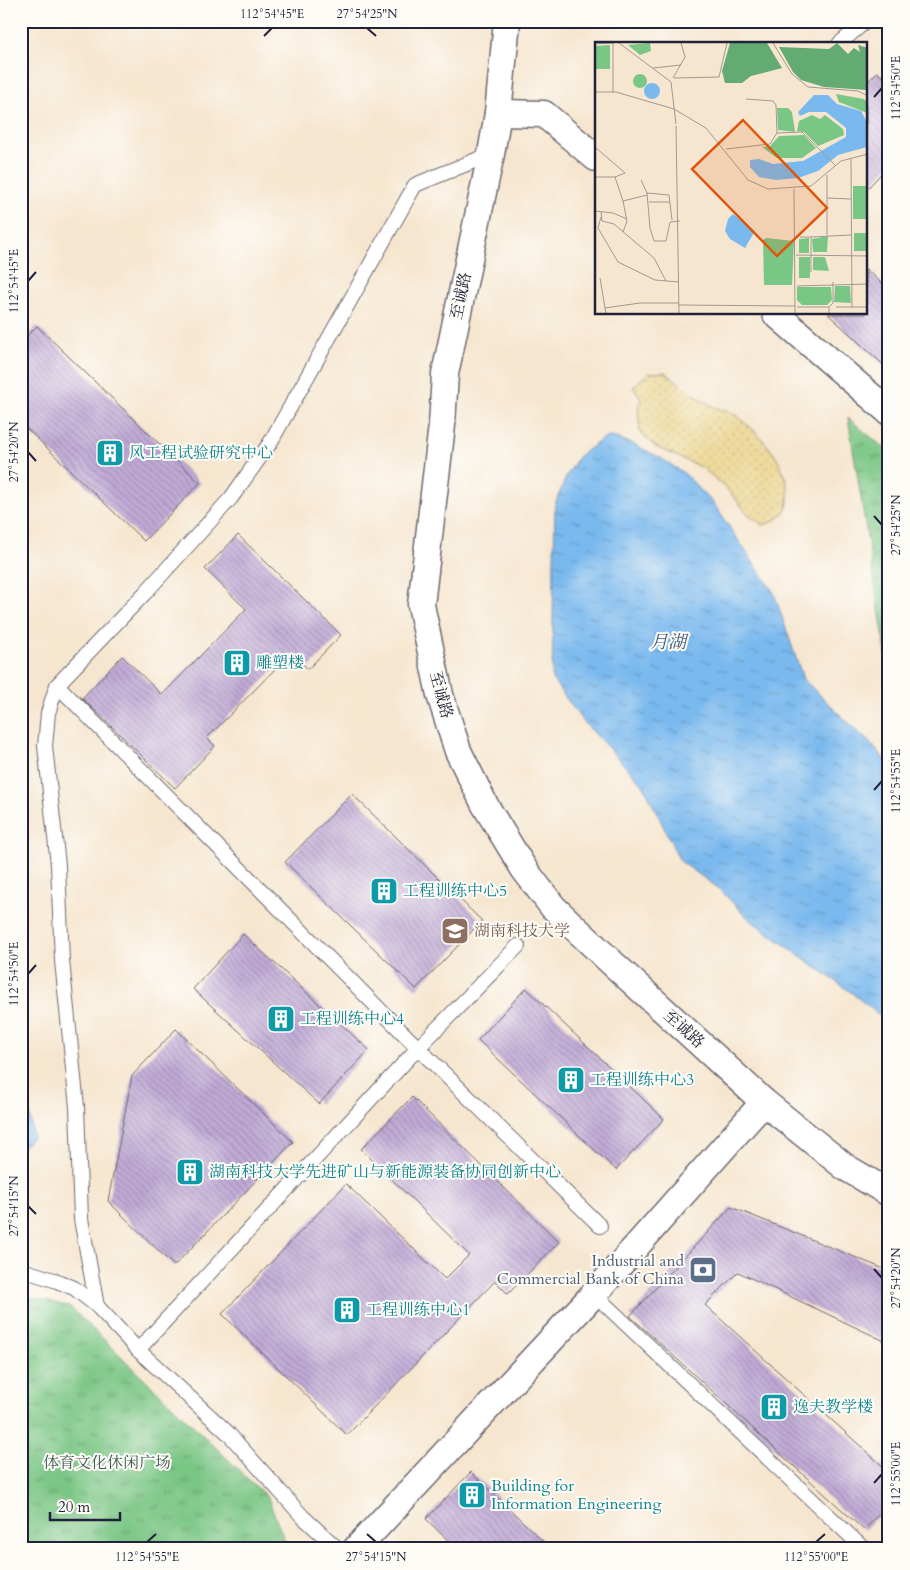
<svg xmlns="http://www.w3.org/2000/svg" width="910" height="1570" font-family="Cardo,'Noto Serif SC',serif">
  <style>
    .sand { fill: url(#sand-dots); stroke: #887e6c }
    .park { fill: url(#park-tufts); stroke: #4e7460 }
    .water { fill: url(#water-ripples); stroke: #4e6e94 }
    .building { fill: url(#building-back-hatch) }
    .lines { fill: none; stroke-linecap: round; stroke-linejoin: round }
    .service-casing { stroke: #6c676f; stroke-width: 16 }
    .minor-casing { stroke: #6c676f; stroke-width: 29 }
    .service { stroke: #fff; stroke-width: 14 }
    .minor { stroke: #fff; stroke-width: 26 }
    .ticks { fill: none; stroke: #22223b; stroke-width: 2 }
    .labels { text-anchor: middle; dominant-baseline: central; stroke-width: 4; stroke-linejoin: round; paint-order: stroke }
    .street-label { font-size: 16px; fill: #22223b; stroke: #fdfcf7 }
    .culture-label { font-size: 16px; fill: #0d838f; stroke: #fdfcf7; text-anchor: start }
    .education-label { font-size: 16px; fill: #785e54; stroke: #fdfcf7; text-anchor: start }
    .service-label { font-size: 16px; fill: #4e5e75; stroke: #fdfcf7; text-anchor: end }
    .park-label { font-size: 16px; fill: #415b55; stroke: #fdfcf7 }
    .water-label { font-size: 18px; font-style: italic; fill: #41577a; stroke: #fdfcf7 }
    .inset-road { fill: none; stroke: #a19894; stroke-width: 1 }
    .view { fill: #de560e; fill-opacity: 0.15; stroke: #de560e; stroke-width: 2.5 }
    .inset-edge { fill: none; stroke: #22223b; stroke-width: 2.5 }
    .neatline { fill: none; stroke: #22223b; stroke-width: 2 }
    .ticks-label { font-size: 12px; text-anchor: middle; fill: #22223b }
  </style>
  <defs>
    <pattern id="sand-dots" width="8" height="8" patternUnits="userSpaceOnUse" patternTransform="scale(1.25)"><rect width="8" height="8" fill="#eeda9e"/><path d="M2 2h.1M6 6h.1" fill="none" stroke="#ccbb89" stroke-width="1.8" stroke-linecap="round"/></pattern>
    <pattern id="park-tufts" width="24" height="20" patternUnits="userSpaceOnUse" patternTransform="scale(1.25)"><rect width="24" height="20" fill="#7ac685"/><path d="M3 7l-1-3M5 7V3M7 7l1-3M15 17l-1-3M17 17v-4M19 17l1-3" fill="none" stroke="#64a06e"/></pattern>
    <pattern id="water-ripples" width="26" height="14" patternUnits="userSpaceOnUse" patternTransform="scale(1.25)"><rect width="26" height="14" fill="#7ab9ee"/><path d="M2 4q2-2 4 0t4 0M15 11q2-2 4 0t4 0" fill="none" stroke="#6496c2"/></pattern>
    <pattern id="building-back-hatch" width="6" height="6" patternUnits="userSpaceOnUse" patternTransform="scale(1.25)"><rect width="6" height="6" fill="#c1abd7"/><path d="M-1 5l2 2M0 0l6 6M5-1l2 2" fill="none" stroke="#9c8bb0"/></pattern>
  </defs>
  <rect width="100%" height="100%" fill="#fdfcf7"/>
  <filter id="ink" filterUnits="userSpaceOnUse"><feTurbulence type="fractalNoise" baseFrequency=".02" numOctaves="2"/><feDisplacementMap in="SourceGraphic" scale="10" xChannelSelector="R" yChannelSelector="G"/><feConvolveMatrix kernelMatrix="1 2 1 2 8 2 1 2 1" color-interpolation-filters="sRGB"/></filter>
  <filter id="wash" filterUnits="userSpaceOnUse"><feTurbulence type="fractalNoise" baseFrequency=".0096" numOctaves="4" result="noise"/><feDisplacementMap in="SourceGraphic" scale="20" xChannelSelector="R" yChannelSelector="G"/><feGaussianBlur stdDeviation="1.12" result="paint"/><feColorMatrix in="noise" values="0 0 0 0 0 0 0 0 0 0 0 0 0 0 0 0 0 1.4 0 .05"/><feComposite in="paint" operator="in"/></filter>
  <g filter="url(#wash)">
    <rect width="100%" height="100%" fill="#f6e6cf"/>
    <path class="sand" d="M665 372C680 384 695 396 712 406 720 410 730 411 737 416 762 435 792 468 788 502 787 514 774 523 762 525L747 513 728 490 703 468 656 447 640 433 638 410 641 398 633 387 648 373Z"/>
    <g class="park">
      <polygon points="848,418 889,452 889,666 888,665"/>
      <polygon points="29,1297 70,1307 268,1498 288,1549 21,1549 21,1306"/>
    </g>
    <g class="water">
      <polygon points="612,437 631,443 661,458 685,474 713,503 774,593 803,679 872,745 889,764 889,1023 852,993 750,920 718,888 680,861 644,786 582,720 552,679 555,504 567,475 579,456 604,438"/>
      <polygon points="21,1055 33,1137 21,1148"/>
    </g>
    <g id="blocks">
      <g class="building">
        <polygon points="877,72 889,82 889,165 866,190 866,84"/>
        <polygon points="866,269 889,290 889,370 828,314 866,314"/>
        <polygon points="37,326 200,483 144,541 21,423 21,342"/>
        <polygon points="238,535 341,635 308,669 291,653 207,738 215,746 175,788 82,698 122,656 162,695 246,609 205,569"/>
        <polygon points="352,794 482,921 416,989 285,862"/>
        <polygon points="243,934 369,1050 319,1104 193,989"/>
        <polygon points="526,988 664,1119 616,1170 478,1040"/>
        <polygon points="176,1029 293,1142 174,1266 108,1201 132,1076"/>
        <polygon points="412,1097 559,1242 508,1294 495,1281 347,1435 222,1314 346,1184 445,1279 469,1255 361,1149"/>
        <polygon points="731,1207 889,1271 889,1343 738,1272 705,1305 889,1472 889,1504 864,1530 630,1316"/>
        <polygon points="471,1472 551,1549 457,1549 426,1519"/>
      </g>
    </g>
  </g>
  <g filter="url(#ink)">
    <use href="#blocks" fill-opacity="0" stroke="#6c676f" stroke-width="1"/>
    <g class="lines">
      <defs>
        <g id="service">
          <polyline points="839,44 866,21"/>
          <polyline points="57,685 418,1048 600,1226"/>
          <polyline points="29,1272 57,1281 74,1288 97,1306"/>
          <polyline points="594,1294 864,1549"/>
          <polyline points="138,1350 418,1048 518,946"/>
          <polyline points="338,1549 303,1517 228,1433 138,1350 97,1306 81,1219 77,1107 62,961 58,865 45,746 48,713 57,685 145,593 231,498 270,443 415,185 491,154"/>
        </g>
        <g id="minor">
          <polyline points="507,21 498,113 491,154 445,374 442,425 421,605 440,695 458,751 485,805 524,869 553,907 610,961 764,1102 845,1167 889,1193"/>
          <polyline points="498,113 544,114 596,158"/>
          <polyline points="776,314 889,412"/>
          <polyline points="356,1549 594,1294 764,1102"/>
        </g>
      </defs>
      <use href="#service" class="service-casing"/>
      <use href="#minor" class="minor-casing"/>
      <use href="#service" class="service"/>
      <use href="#minor" class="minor"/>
    </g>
  </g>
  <path class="ticks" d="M367 28 376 36M264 36 272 28M874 97 882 88M28 281 36 272M28 452 36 461M874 516 882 525M874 790 882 781M28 974 36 965M28 1206 36 1214M874 1269 882 1278M874 1483 882 1474M367 1534 376 1542M147 1542 156 1534M816 1542 825 1534"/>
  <defs>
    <symbol id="building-square" viewBox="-11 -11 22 22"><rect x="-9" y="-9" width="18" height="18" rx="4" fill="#0f9aa8" stroke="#fdfcf7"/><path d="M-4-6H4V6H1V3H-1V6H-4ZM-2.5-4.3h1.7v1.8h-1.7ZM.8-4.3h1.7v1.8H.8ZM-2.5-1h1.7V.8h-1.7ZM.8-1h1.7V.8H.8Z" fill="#fff"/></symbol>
    <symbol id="university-square" viewBox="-11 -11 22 22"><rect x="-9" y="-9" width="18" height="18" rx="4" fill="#8d6e63" stroke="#fdfcf7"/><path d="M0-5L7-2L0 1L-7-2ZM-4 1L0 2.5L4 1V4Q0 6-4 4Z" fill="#fff"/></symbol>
    <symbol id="bank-square" viewBox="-11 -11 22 22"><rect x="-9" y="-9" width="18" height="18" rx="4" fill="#5c6f8a" stroke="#fdfcf7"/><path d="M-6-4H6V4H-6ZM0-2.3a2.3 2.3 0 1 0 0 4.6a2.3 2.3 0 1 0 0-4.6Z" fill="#fff"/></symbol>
  </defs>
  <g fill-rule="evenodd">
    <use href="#building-square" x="94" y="437" width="32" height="32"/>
    <use href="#building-square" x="221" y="647" width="32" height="32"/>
    <use href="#building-square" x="368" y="875" width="32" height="32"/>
    <use href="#university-square" x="439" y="915" width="32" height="32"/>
    <use href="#building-square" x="265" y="1003" width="32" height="32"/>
    <use href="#building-square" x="555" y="1064" width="32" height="32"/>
    <use href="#building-square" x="174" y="1156" width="32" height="32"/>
    <use href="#bank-square" x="687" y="1254" width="32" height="32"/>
    <use href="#building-square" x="331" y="1294" width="32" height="32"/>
    <use href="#building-square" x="758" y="1391" width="32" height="32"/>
    <use href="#building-square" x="456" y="1479" width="32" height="32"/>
  </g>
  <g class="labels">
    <g class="street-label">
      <text transform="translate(461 296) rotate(-78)">至诚路</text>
      <text transform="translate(441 695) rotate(75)">至诚路</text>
      <text transform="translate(684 1029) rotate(42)">至诚路</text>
    </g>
    <g class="culture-label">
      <text x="129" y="453">风工程试验研究中心</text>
      <text x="256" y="663">雕塑楼</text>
      <text x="403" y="891">工程训练中心5</text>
      <text x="300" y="1019">工程训练中心4</text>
      <text x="590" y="1080">工程训练中心3</text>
      <text x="209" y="1172">湖南科技大学先进矿山与新能源装备协同创新中心</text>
      <text x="366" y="1310">工程训练中心1</text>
      <text x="793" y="1407">逸夫教学楼</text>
      <text x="491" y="1486">Building for<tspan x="491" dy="18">Information Engineering</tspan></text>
    </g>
    <g class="education-label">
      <text x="474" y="931">湖南科技大学</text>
    </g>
    <g class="service-label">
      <text x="684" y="1261">Industrial and<tspan x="684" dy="18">Commercial Bank of China</tspan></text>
    </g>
    <g class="park-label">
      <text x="107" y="1463">体育文化休闲广场</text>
    </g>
    <g class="water-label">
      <text x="668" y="642">月湖</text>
    </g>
  </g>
  <g transform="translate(595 42)">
    <rect width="272" height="272" fill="#f6e6cf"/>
    <path d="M55 1 56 9 45 13 33 3ZM15 3V27H0V4ZM38 39a7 7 0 1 1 14 0a7 7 0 1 1-14 0ZM241 52 269 57 272 60V71L244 60ZM217 73 225 77 230 73 248 87 249 93 223 104 209 90 202 89 204 79ZM258 144H272V177H258ZM259 191H272V209H259ZM233 194 232 210H218L217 197ZM214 196V211H204V197ZM204 215H215V236H204ZM218 215H230L234 229 218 228ZM240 244H255L256 261 239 260ZM202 245H236L237 258 232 263H207L202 258Z" fill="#7ac685"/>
    <path d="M135 1H172L187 26 156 34 147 41H130L127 29ZM242 1 253 12 259 6 265 10 263 3 273 6 272 48 229 45 206 38 198 30 184 5 234 7Z" fill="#63ab72"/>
    <path d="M182 66H193L197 70 200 90 183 88ZM209 93 221 106 207 116H182L167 105 175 104 184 94ZM171 196 199 199 197 243H169L168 198Z" fill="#7ac685"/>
    <path d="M49 49a8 8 0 1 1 16 0a8 8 0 1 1-16 0ZM219 53H233L242 62 266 69 272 80V105L243 113 223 129 203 136 181 138 164 135 155 125V118L164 117 178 122 208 119 251 95V86L231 70H214L205 74 203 70ZM138 172 160 189 150 206 135 197 130 189 133 177Z" fill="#7ab9ee"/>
    <path class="inset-road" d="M24 1 76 40 81 82M178 1 197 32 213 45 263 49 273 54M0 2 18 1M58 26 86 23M78 36 90 15 86 1M79 36 124 35 132 1M0 50H21L79 67 111 86 153 138 173 147 216 144 246 119 273 112M18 50V1M151 57 178 59 181 63 182 91M81 84 84 272M0 105 30 131 20 135M131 107 175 102 182 91 207 90 240 123M256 117 257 265M232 133V193M0 135H20L28 159 52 153M46 138 52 151 55 186 59 199H71L75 180 85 179M199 147 200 272M52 151 74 153 77 178M232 156 256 157M54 160H75M0 169 18 171 32 177M6 170 7 179 19 182 59 216 71 239M6 175 3 186 23 220 60 238 84 240M28 190 32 179 28 159M205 195H216V230M216 195 256 193M201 213 273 214M5 236 11 272M202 244 273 242M84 263 200 264M202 265H234M241 265H273M10 266 45 261H84M234 272V265L238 261V240"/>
    <path class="view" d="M148 78 232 166 182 214 97 127Z"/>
    <rect width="272" height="272" class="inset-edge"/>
  </g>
  <rect width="910" height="1570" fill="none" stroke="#fdfcf7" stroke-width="55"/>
  <path d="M50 1512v8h70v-8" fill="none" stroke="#22223b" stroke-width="2.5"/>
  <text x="58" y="1512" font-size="15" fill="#22223b" stroke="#fdfcf7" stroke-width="4" paint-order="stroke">20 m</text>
  <rect x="28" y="28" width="854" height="1514" class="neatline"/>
  <g class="ticks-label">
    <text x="272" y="18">112°54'45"E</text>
    <text x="367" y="18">27°54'25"N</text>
    <text transform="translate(896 88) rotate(-90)" y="4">112°54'50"E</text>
    <text transform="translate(14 281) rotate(-90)" y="4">112°54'45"E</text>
    <text transform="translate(14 452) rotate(-90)" y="4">27°54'20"N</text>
    <text transform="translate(896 525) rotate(-90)" y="4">27°54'25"N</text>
    <text transform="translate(896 781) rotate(-90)" y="4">112°54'55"E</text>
    <text transform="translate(14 974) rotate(-90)" y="4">112°54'50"E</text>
    <text transform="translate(14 1206) rotate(-90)" y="4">27°54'15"N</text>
    <text transform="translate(896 1278) rotate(-90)" y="4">27°54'20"N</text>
    <text transform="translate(896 1474) rotate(-90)" y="4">112°55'00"E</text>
    <text x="147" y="1561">112°54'55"E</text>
    <text x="376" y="1561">27°54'15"N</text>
    <text x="816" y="1561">112°55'00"E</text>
  </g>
</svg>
